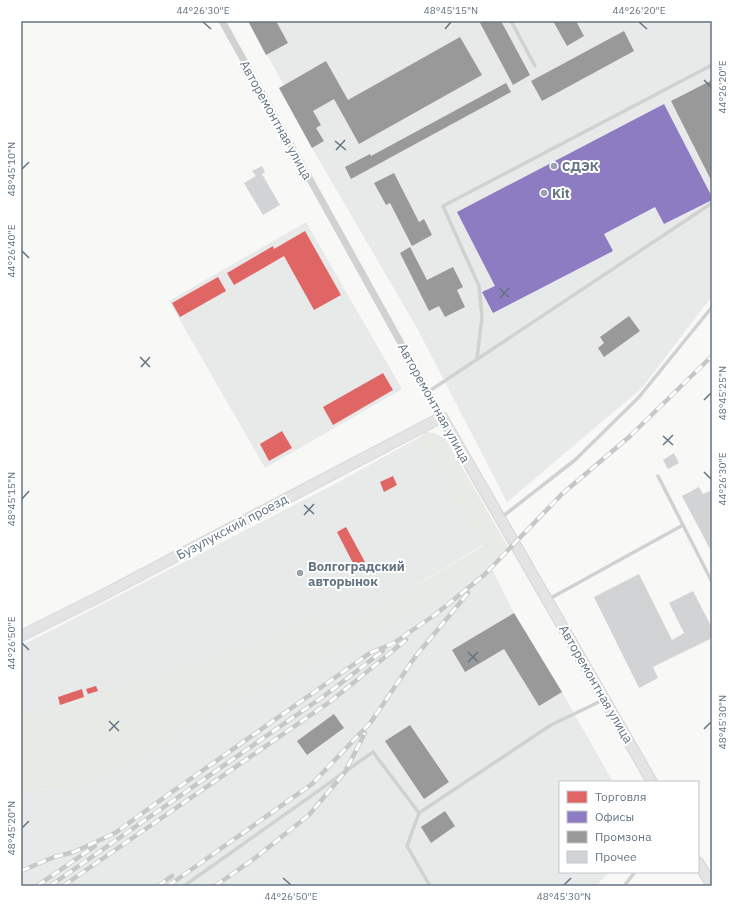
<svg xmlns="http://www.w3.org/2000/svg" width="733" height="907" font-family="'IBM Plex Sans',sans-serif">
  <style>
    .built { fill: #e8eae9 }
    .green { fill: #e8ebe5 }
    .shops { fill: #e06666 }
    .offices { fill: #8e7cc3 }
    .industry { fill: #999 }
    .building { fill: #d2d3d4 }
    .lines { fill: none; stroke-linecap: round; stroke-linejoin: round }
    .secondary-casing { stroke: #d5d6d7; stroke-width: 12 }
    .service { stroke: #d0d2d2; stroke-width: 3.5 }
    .minor { stroke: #d0d2d2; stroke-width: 7 }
    .secondary { stroke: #e3e4e3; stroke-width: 10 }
    .rail-casing { stroke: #c6c8c8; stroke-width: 4.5 }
    .rail { stroke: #fff; stroke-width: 3; stroke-dasharray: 9; stroke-linecap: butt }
    .ticks { fill: none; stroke: #637483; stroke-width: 1.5 }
    .poi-dot { fill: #97a2ac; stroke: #fff; stroke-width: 1.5 }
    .labels { text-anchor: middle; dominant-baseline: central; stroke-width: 4; stroke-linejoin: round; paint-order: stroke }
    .street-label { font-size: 13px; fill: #637483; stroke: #fff }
    .poi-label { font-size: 13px; font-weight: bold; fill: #637483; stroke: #fff; text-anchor: start }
    .neatline { fill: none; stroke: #637483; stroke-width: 1.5 }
    .ticks-label { font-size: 10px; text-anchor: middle; fill: #637483 }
  </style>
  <rect width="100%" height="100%" fill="#f8f8f7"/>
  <g class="built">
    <polygon points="248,21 712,21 712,296 642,388 507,502 418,330 312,148 284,85"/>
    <polygon points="306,222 402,389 265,468 169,301"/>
    <polygon points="420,437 483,545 391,600 333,631 321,615 269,640 148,680 80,700 21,720 21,646 333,485"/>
    <polygon points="486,561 490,565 514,613 562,692 613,782 560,782 560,872 609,872 596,886 21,886 21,797 35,790 72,788 417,611"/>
  </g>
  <polygon class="green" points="426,432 435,433 446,439 508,547 490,565 486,561 417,611 72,788 35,790 21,797 21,720 80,700 148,680 269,640 321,615 333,631 391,600 483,546 420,437"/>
  <g class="shops">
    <polygon points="305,231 341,295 314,310 284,256 234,285 227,273 273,246 274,249"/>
    <polygon points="218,277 226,291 180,317 172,303"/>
    <polygon points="383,373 393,390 333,425 323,407"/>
    <polygon points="282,431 292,448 269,461 260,444"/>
    <polygon points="393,476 397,485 384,492 380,482"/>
    <polygon points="346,527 365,562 355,567 337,532"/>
    <polygon points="96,686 98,691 88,694 86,689"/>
    <polygon points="82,689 84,697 60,705 58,697"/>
  </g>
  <polygon class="offices" points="664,104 712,197 712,200 664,224 655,207 604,234 613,251 493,313 482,292 495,286 457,212"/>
  <g class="industry">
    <polygon points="248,21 276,21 288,43 266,55"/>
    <polygon points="479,21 501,21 530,75 513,85"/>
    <polygon points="553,21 576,21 584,36 567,46"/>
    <polygon points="624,31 634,51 542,101 531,81"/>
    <polygon points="460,37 482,75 359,144 334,99 313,111 321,125 316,128 324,141 312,148 279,88 326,61 348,100"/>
    <polygon points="712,80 712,182 671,101"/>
    <polygon points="506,83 511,92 351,179 345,167 370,154 371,156"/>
    <polygon points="394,173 419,222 424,219 432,235 412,246 390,203 386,205 374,183"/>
    <polygon points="410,247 427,280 453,267 463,287 457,290 465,307 445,317 439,306 429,311 400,253"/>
    <polygon points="629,316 640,331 604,357 598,348 604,343 600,337"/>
    <polygon points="514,613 562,692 539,706 504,649 465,672 452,650"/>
    <polygon points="334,714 344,728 307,755 297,741"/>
    <polygon points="410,725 449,782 424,799 385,741"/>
    <polygon points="445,811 455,826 431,843 421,827"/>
  </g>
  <g class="building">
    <polygon points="262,166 265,172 262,174 280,205 263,215 244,183 256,176 252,171"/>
    <polygon points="674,453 679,463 668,469 663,460"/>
    <polygon points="699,487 703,494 712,490 712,549 710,549 682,496"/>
    <polygon points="639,574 672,640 684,633 669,603 693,591 712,628 712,638 653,667 658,678 639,688 594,597"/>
  </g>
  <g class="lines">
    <defs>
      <g id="secondary">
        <polyline points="21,636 97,598 442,417 652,782"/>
        <polyline points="698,862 712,886"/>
      </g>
    </defs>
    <use href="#secondary" class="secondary-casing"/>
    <g class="service">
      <polyline points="511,21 535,66"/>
      <polyline points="477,359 482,317 479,286 443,206 712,65"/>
      <polyline points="428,392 712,203"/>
      <polyline points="658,476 683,525"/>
      <polyline points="502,517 575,460 639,397 712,307"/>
      <polyline points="549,599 683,525 712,582"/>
      <polyline points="419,813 407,846 430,886"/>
      <polyline points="184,886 373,752 419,813 551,725 603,700"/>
      <polyline points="624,886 635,872"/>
    </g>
    <polyline class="minor" points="222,21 442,417"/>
    <use href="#secondary" class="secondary"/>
    <defs>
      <g id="rail">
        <polyline points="21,871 54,857 74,852 115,833 169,794 370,653 394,643 436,614 484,575 562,494 629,437 712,356"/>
        <polyline points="37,886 95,846"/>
        <polyline points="50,886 324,696 383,651"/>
        <polyline points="63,886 331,701 406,640"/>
        <polyline points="158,886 172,876"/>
        <polyline points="168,886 312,784 371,722 415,657 468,593"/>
        <polyline points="215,886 255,858 309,815 345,772 365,733"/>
      </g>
    </defs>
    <use href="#rail" class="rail-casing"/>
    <use href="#rail" class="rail"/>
  </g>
  <path class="ticks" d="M203 22 211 29M639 22 647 29M445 29 451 22M704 80 711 87M335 141 346 150M336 150 345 140M22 169 29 162M22 251 29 258M499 288 509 297M500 298 509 288M140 357 150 367M141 367 150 357M704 400 711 393M663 436 673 445M663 445 673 435M704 472 711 479M22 499 29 491M304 505 314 514M304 515 314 504M22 643 29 650M468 652 478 662M468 662 478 652M109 721 119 731M704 729 711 722M109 731 119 721M22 828 29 821M283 878 291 885M564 885 571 878"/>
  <g class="poi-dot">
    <circle cx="554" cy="166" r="4"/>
    <circle cx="544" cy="193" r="4"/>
    <circle cx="300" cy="573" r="4"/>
  </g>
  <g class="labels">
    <g class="street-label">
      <text transform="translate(276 120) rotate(61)">Авторемонтная улица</text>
      <text transform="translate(434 403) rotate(61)">Авторемонтная улица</text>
      <text transform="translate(232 527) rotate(-28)">Бузулукский проезд</text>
      <text transform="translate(596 684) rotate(60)">Авторемонтная улица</text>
    </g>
    <g class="poi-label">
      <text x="562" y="166">СДЭК</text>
      <text x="552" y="193">Kit</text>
      <text x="308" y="566">Волгоградский<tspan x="308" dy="15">авторынок</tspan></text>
    </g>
  </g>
  <rect width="733" height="907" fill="none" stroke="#ffffff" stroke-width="44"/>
  <rect x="559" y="781" width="140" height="92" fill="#ffffff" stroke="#c1c7cd"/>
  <rect x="567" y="791" width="20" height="12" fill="#e06666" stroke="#c1c7cd"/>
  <text x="595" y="801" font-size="12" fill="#637483">Торговля</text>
  <rect x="567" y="811" width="20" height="12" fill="#8e7cc3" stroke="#c1c7cd"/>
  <text x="595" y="821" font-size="12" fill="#637483">Офисы</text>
  <rect x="567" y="831" width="20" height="12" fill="#999999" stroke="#c1c7cd"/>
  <text x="595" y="841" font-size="12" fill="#637483">Промзона</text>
  <rect x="567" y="851" width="20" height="12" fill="#d2d3d4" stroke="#c1c7cd"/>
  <text x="595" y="861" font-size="12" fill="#637483">Прочее</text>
  <rect x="22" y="22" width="689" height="863" class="neatline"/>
  <g class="ticks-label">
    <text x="203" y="14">44°26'30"E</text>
    <text x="451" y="14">48°45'15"N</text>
    <text x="639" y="14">44°26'20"E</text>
    <text transform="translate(722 87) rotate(-90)" y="4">44°26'20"E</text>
    <text transform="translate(11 169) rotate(-90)" y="4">48°45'10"N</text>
    <text transform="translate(11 251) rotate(-90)" y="4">44°26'40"E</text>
    <text transform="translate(722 393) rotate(-90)" y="4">48°45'25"N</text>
    <text transform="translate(722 479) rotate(-90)" y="4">44°26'30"E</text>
    <text transform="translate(11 499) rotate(-90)" y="4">48°45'15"N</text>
    <text transform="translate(11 643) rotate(-90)" y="4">44°26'50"E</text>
    <text transform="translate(722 722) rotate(-90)" y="4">48°45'30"N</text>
    <text transform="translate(11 828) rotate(-90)" y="4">48°45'20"N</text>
    <text x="291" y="900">44°26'50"E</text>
    <text x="564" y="900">48°45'30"N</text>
  </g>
</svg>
